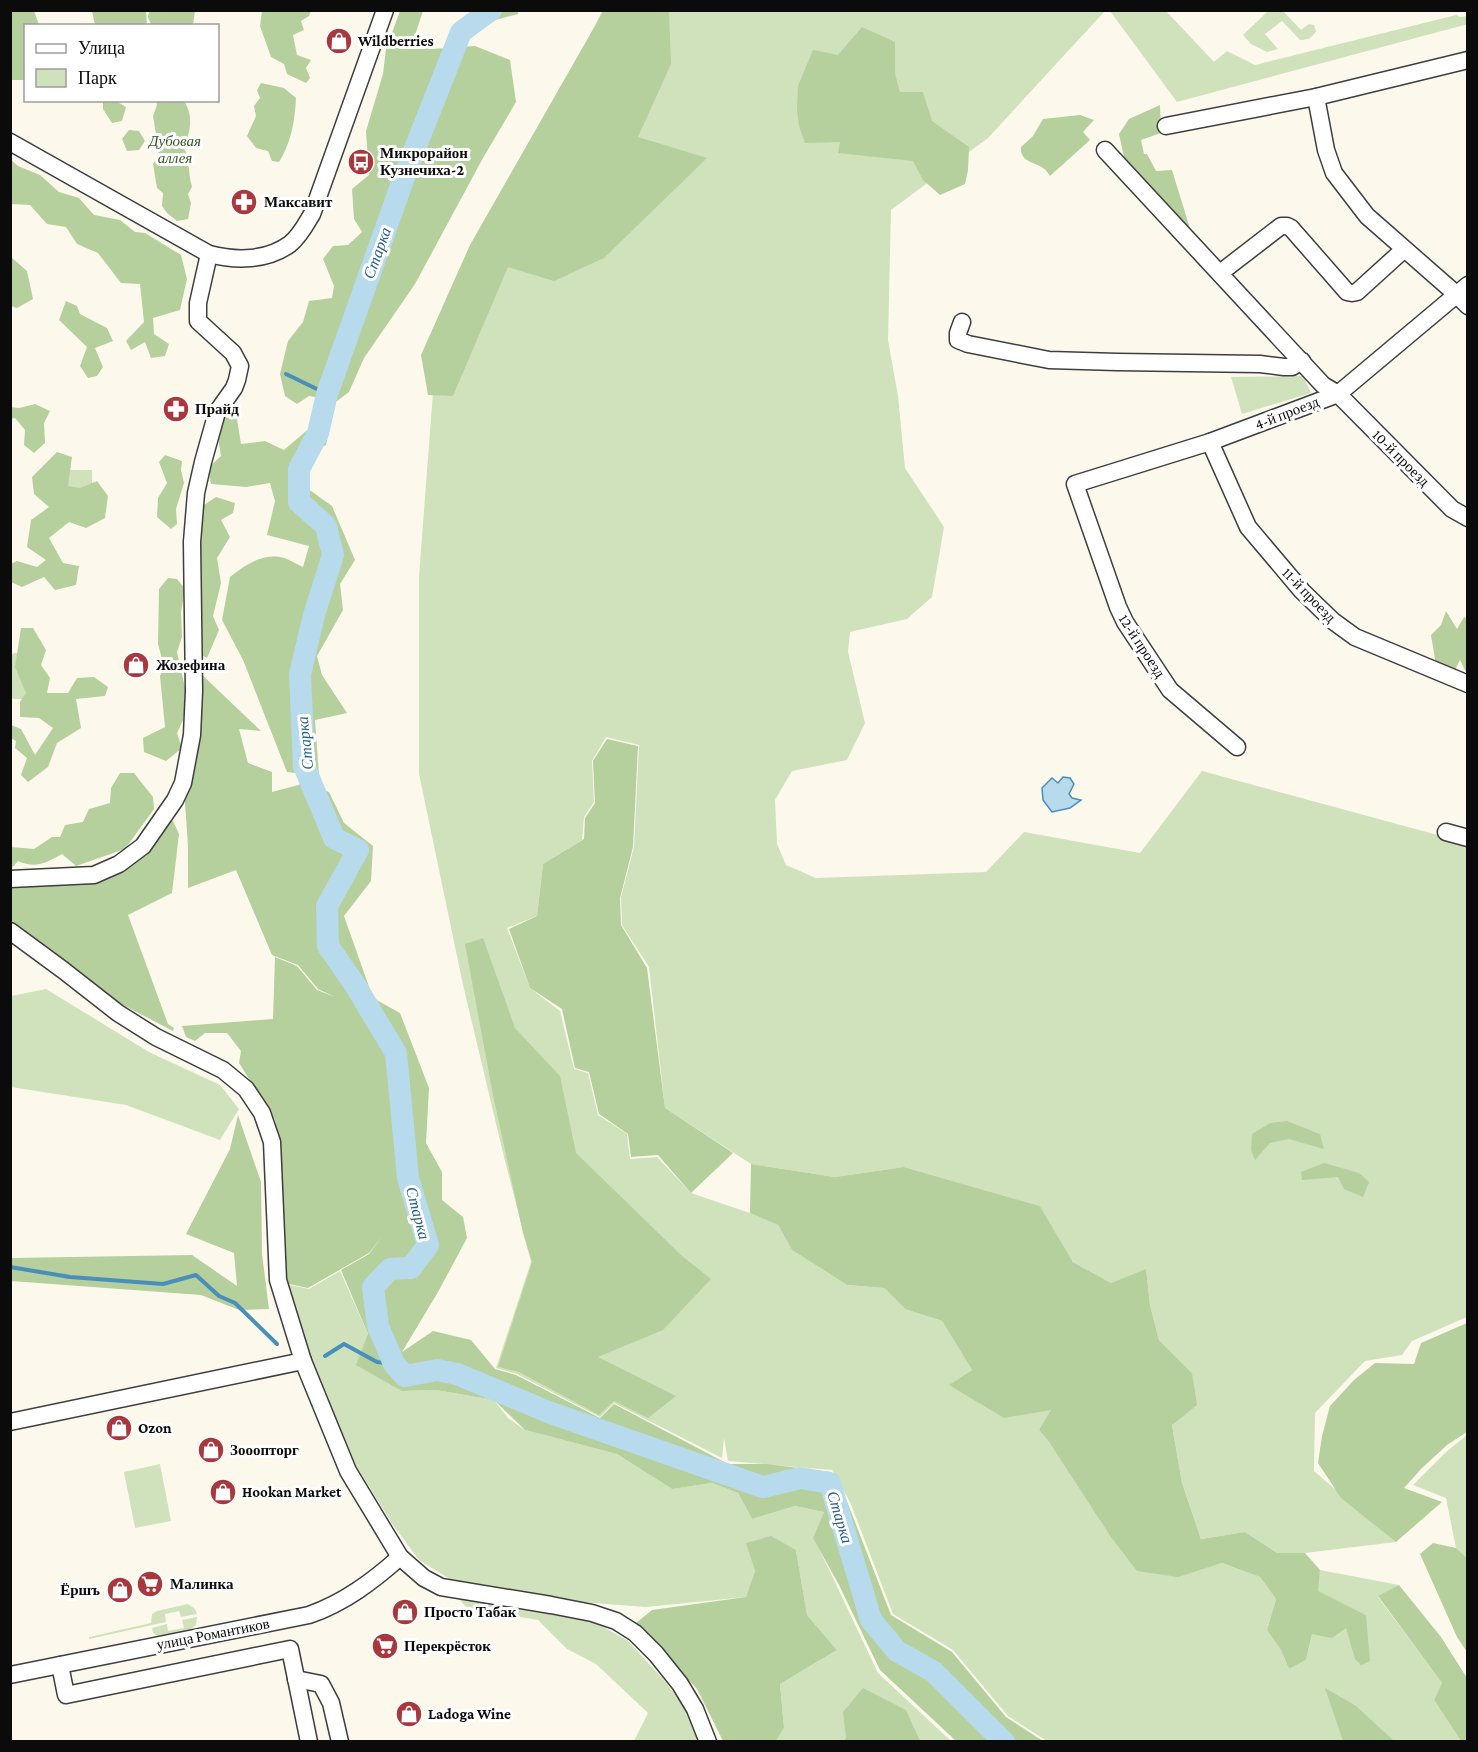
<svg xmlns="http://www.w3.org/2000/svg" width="1478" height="1752" font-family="'Crimson Pro',serif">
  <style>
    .green { fill: #d0e2bb }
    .forest { fill: #b5d09c }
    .water { fill: #b8daed; stroke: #498fba; stroke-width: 1.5 }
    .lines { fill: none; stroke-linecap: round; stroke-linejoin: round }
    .stream { stroke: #498fba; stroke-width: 4 }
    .river { stroke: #b8daed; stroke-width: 22 }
    .minor-casing { stroke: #3e3e3e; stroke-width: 19 }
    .minor { stroke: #fff; stroke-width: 16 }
    .labels { text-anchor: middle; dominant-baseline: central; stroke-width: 6; stroke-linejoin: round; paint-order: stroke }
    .poi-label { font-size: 15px; font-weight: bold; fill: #0b0b0b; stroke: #fff; text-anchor: start }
    .park-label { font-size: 15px; font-style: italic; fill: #315a25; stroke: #fff }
    .street-label { font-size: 15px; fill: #0b0b0b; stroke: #fff }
    .water-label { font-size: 16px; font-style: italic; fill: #26618c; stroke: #fff }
  </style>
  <rect width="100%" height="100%" fill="#fcf9ec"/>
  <g class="green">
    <polygon points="602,11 1105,11 988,138 891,210 888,340 898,396 905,468 944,527 932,597 907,619 850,632 848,652 865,723 847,760 792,771 775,800 777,844 786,865 816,878 986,872 1024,832 1140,853 1202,771 1467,843 1467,1317 1412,1341 1402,1355 1365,1361 1315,1413 1314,1471 1396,1542 1305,1553 1277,1553 1245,1532 1201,1539 1182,1483 1172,1425 1192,1373 1159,1340 1150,1305 1146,1270 1111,1283 1073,1262 1040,1206 904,1167 835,1177 751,1164 665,1108 649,967 622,925 621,897 634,847 639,745 606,737 592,761 594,802 584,817 582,840 543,864 537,916 507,928 530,988 560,1011 574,1069 588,1073 598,1115 627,1134 630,1159 657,1157 691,1193 750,1213 778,1225 792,1250 847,1285 884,1288 905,1309 942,1321 972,1370 950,1386 1052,1410 1039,1430 1049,1442 1125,1555 1198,1570 1222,1563 1260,1577 1276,1599 1267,1630 1281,1650 1289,1669 1306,1660 1312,1634 1347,1628 1366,1615 1317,1591 1320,1570 1399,1585 1378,1597 1442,1683 1434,1700 1461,1741 1047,1741 1008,1716 953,1650 893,1614 850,1502 832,1470 728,1461 724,1438 722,1458 614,1403 600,1417 517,1374 496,1368 531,1262 504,1157 463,985 419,774 419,576 435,366"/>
    <polygon points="1110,11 1166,11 1214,62 1227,51 1255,65 1456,15 1460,17 1467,16 1468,24 1177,102"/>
    <path d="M1268 11H1283L1301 30 1309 24 1314 25 1316 31C1312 38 1308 40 1300 40L1282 21 1265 34 1278 49 1267 52 1251 44 1243 35Z"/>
    <polygon points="1303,376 1311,393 1242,414 1231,377"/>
    <rect x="68" y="470" width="24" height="29"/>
    <polygon points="14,653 25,653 26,699 13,699 11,696 11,655"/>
    <polygon points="46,989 149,1052 220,1085 239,1109 220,1140 126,1105 11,1087 11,996"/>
    <polygon points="340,1271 368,1334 402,1391 436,1390 494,1400 508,1418 525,1430 617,1454 672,1489 712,1483 738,1493 752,1519 795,1506 824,1512 814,1538 878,1673 951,1741 776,1741 784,1728 780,1684 837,1650 807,1615 796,1550 747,1543 755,1571 746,1597 646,1607 581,1602 453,1581 419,1560 393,1525 346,1449 322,1393 285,1284 309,1289"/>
    <polygon points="1467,1435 1467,1558 1456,1548 1446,1498 1413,1485 1446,1452"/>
    <polygon points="160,1464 171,1521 135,1528 124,1472"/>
    <polygon points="458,1598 547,1609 593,1621 628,1641 663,1679 689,1712 698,1741 634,1741 648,1713 596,1664 567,1649 538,1620 467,1608"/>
    <polygon points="188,1604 195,1609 197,1614 181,1617 179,1611 165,1614 166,1622 89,1639 89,1637 151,1623 152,1614 157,1611"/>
    <polygon points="197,1617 196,1625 190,1630 160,1637 153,1633 152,1628 167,1624 168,1631 184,1628 182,1620"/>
  </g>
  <g class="forest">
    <polygon points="604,10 669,11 671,64 638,137 707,158 604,258 554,281 508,267 453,396 428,395 421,355 470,245"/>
    <polygon points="31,11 34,11 39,25 26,26 25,80 11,80 11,11"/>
    <polygon points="92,11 146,11 147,25 95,25"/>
    <polygon points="149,11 195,11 193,25 151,25 148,17"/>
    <polygon points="262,11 311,11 309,16 301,21 304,30 293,35 297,55 311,60 306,68 310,78 306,83 287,74 284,64 271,57 260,26"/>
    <polygon points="400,11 423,11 414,38 432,49 475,46 510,60 516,102 483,158 415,284 364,358 349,392 337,401 309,396 297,404 285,396 280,374 288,341 303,322 309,301 332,298 334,286 323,259 333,246 348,245 362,232 354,219 352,189 369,175 366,131 383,74 386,49"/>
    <polygon points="475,11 475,10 518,11 518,14 484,23 466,21"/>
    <polygon points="862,27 895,42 895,74 900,92 923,92 932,121 969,147 968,170 965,184 940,195 923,180 913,161 838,153 840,142 805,143 799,126 797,110 798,86 813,50 838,55"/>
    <path d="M261 83 284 88 296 98C295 121 291 143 279 162L272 161 268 151 256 148 247 136 256 116 254 106 260 98 257 90Z"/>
    <polygon points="103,101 116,101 126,107 122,121 112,123 103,109"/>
    <path d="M156 101H186L185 102C194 119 190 131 184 148 190 160 188 174 192 187L188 194 191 203 188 219 177 221 167 213 162 206 163 193 157 188 153 164 160 154 155 149 156 134 153 116 157 105Z"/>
    <polygon points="1160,105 1161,133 1141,140 1144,154 1147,154 1156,171 1172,170 1192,235 1126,166 1119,134 1129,119"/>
    <path d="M1080 115 1094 120 1083 132 1090 140 1050 176C1048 173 1046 170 1043 168 1033 161 1020 162 1021 147L1033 136 1043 119Z"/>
    <polygon points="129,130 139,131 145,141 139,150 127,151 122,139"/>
    <polygon points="10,159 18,166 40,175 59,192 79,198 94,215 120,220 135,232 145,233 181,255 187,279 180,310 153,318 154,334 169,344 165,356 151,358 145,342 131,350 126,341 144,322 140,284 121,283 98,253 77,244 66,227 47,224 30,205 11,204"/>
    <polygon points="11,257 27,271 33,299 17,308 11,306"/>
    <polygon points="66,301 77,306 80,314 107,328 113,341 95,348 103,367 97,376 88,378 80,366 87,347 59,320"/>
    <polygon points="35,404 50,411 44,423 45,443 34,453 24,445 25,430 15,418 11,419 10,407 19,408"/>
    <path d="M223 417 237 419 241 444 265 441 284 450 312 426 329 432 326 445 302 457 307 488 332 506 355 560 340 584 343 610 317 656 322 675 347 713 315 720 319 776 287 772 243 660 222 620 230 577C244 566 260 554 280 557 287 558 296 564 303 567L309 546 267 535 275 501 270 483 246 487 211 484 208 468 221 456 217 432Z"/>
    <polygon points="57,452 72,457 68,486 80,488 97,481 108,496 105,518 86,528 69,522 49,538 63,563 79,566 76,585 55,590 44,577 22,587 11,582 11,564 17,561 37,567 46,560 27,547 31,520 49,507 34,494 32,477"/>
    <polygon points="165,455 182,461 181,470 184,483 176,509 177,524 171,529 157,517 158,498 167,483 159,462"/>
    <polygon points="216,497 235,503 233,513 221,520 230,537 217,558 221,583 213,616 219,630 207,658 199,654 201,579 197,550 201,507"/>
    <polygon points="168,578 177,579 185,589 181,612 182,637 177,652 187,697 183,720 177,733 182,748 166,761 144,752 143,738 165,727 160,676 164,666 158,644 159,589"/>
    <polygon points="1446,611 1457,629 1464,617 1467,619 1467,674 1460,660 1454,672 1436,665 1431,635 1441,625"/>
    <polygon points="21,628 33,628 46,650 41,665 50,678 47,693 68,693 77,678 94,677 108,687 105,696 76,699 81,728 57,743 48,767 28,782 21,775 27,758 15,748 16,741 11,738 11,725 21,729 35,755 53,728 39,718 20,717 20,702 26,693 15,667"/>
    <polygon points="198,671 261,731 239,729 248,763 272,772 272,792 302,784 329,792 344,823 373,846 371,881 344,916 373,998 400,1013 429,1088 426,1143 442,1172 442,1200 463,1217 467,1238 438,1292 402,1352 433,1331 471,1340 495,1369 516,1375 600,1418 614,1404 728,1464 767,1464 831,1472 848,1504 891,1615 952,1652 1006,1717 1043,1741 956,1741 880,1670 839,1585 813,1538 824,1512 795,1506 752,1519 738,1493 712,1483 672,1489 617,1454 525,1430 494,1400 436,1390 402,1391 356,1365 368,1334 341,1270 369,1254 382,1237 369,1253 308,1288 289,1284 285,1273 281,1158 275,1120 239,1063 241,1051 227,1033 205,1033 195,1041 186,1037 182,1026 273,1019 275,957 297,966 317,990 335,997 318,989 298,965 272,955 236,870 188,888 188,846 184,789"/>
    <polygon points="607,739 638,746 633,847 620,898 621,925 647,968 665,1108 733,1153 691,1193 658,1155 631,1157 628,1134 599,1114 589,1072 575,1068 562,1009 530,988 509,929 537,916 543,864 584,839 585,818 595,803 593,761"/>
    <path d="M120 773H134L153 797 154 809 125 849 76 866 62 854C46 863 35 869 18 861L11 869V847L34 849 52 837H60L65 825 83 822 89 809 110 803 111 788Z"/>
    <polygon points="173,821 179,834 172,893 128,915 168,1024 174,1028 173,1031 108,997 11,925 11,885 83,881 165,823"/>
    <polygon points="483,938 515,1028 560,1076 576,1153 682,1256 711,1279 663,1330 598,1357 676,1396 648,1418 614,1401 599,1415 519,1372 498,1367 532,1262 523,1233 493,1095 465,944"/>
    <polygon points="238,1115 261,1182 262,1254 269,1309 239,1310 201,1295 11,1281 11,1258 192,1255 237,1286 234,1253 186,1234 230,1149"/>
    <polygon points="1287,1121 1320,1134 1324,1149 1289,1139 1270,1143 1255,1160 1251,1150 1252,1134 1270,1123"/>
    <polygon points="1324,1163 1359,1173 1369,1182 1363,1197 1344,1189 1338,1177 1302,1180 1301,1172"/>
    <polygon points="751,1164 835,1177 904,1167 1040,1206 1073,1262 1111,1283 1146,1269 1150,1305 1159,1340 1192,1373 1197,1405 1172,1425 1182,1483 1201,1539 1245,1532 1277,1553 1305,1553 1320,1570 1318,1591 1366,1615 1370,1661 1361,1665 1355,1659 1346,1628 1332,1638 1312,1634 1306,1660 1289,1669 1281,1650 1267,1630 1276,1599 1260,1577 1222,1563 1178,1577 1137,1571 1111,1537 1049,1442 1039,1430 1051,1410 1004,1418 949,1385 972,1370 942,1321 905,1309 884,1288 847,1285 792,1250 778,1225 750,1213"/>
    <polygon points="1467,1323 1467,1432 1447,1445 1422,1468 1404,1488 1442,1502 1396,1542 1341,1498 1318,1463 1322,1436 1330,1406 1354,1380 1375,1363 1414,1364 1421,1343"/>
    <polygon points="771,1536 796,1550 807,1615 837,1650 780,1684 784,1728 776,1741 723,1741 697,1689 636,1623 652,1610 746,1597 755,1571 746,1543"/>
    <polygon points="1433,1543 1456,1548 1467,1558 1467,1652 1457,1637 1420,1554"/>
    <polygon points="1399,1585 1441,1637 1467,1678 1467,1741 1461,1741 1434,1700 1442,1683 1378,1596"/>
    <polygon points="863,1688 906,1710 920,1741 844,1741 846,1738 843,1712"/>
    <polygon points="1325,1688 1356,1706 1394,1741 1343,1741"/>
  </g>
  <polygon class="water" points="1063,777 1070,778 1074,784 1069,794 1072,798 1081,800 1070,808 1052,812 1043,800 1042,788 1052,778 1058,783"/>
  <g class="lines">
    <g class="stream">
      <polyline points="286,374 327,394"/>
      <polyline points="10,1267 70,1277 163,1284 196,1275 219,1296 235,1303 277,1344"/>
      <polyline points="325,1356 344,1344 377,1362 394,1364"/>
    </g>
    <polyline class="river" points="491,10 461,32 408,166 327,394 318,433 299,469 299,502 326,526 333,555 314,615 300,674 304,766 334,838 358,850 327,906 328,946 355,985 396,1053 408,1178 428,1245 411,1268 390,1269 373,1287 378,1326 394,1364 405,1376 437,1370 457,1374 551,1413 763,1487 800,1478 830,1483 871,1620 897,1651 934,1672 1004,1742"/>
    <defs>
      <g id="minor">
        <polyline points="1316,97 1326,150 1334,173 1367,216 1456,294 1468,306"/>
        <polyline points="1166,126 1316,97 1468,60"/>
        <path d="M10 142 209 254C236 261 267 261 290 244 300 236 306 224 312 214L385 10"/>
        <polyline points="1105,150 1323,385 1338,394 1452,509 1468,518"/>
        <polyline points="1220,273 1281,226 1287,226 1291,228 1347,292 1352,293 1357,292 1400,253"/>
        <polyline points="962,322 958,333 958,340 968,344 1049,360 1117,362 1260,364 1284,367 1292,367 1302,361"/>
        <polyline points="1210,442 1248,527 1302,591 1333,621 1355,637 1468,684"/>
        <polyline points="1237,747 1170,690 1125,622 1118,607 1075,484 1210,442 1338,394 1468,285"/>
        <polyline points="1446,832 1468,838"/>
        <polyline points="10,879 94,875 119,864 143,846 175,800 183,783 192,735 194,691 192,542 196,493 203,462 217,412 234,388 237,380 240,366 233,353 198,321 198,303 209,254"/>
        <polyline points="10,931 63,970 118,1013 156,1037 223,1070 246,1089 262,1113 272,1142 278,1280 303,1361 348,1471 400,1557 424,1578 441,1587 551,1605 592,1613 616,1621 635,1633 656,1654 680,1684 695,1709 708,1742"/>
        <polyline points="10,1422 303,1361"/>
        <polyline points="60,1665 66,1695 290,1649 309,1742"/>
        <path d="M10 1675 309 1615C344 1603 373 1581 400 1557"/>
        <polyline points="296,1679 321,1684 331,1703 340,1742"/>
      </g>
    </defs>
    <use href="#minor" class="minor-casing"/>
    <use href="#minor" class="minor"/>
  </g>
  <defs>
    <symbol id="shop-disc" viewBox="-11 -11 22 22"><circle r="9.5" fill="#a8373e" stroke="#fff"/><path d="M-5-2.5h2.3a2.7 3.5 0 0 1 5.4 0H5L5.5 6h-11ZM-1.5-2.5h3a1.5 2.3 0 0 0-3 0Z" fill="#fff"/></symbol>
    <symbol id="bus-disc" viewBox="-11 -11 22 22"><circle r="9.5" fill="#a8373e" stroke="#fff"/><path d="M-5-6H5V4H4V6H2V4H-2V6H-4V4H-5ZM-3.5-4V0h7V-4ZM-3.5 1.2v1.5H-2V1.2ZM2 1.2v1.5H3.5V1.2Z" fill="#fff"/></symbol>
    <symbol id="pharmacy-disc" viewBox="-11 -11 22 22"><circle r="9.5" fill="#a8373e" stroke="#fff"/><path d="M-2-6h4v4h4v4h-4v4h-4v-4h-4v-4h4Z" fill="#fff"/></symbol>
    <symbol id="supermarket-disc" viewBox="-11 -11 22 22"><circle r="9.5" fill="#a8373e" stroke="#fff"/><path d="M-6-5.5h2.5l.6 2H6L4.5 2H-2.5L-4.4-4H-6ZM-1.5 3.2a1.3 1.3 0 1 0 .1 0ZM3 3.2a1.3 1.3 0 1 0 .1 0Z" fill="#fff"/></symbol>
  </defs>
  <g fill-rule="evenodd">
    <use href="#shop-disc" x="324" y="26" width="30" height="30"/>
    <use href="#bus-disc" x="346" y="147" width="30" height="30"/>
    <use href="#pharmacy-disc" x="229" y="187" width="30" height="30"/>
    <use href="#pharmacy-disc" x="161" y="394" width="30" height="30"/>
    <use href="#shop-disc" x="121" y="650" width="30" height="30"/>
    <use href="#shop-disc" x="104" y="1413" width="30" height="30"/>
    <use href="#shop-disc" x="196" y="1435" width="30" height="30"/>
    <use href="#shop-disc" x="208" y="1477" width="30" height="30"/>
    <use href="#supermarket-disc" x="135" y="1569" width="30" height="30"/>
    <use href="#shop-disc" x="105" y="1575" width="30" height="30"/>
    <use href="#shop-disc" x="390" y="1597" width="30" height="30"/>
    <use href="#supermarket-disc" x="370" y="1631" width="30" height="30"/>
    <use href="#shop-disc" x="394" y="1699" width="30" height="30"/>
  </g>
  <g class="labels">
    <g class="poi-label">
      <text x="358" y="41">Wildberries</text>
      <text x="380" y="153">Микрорайон<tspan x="380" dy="17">Кузнечиха-2</tspan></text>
      <text x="264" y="202">Максавит</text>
      <text x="195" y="409">Прайд</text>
      <text x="156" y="665">Жозефина</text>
      <text x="138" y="1428">Ozon</text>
      <text x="230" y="1450">Зооопторг</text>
      <text x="242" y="1492">Hookan Market</text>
      <text x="170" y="1584">Малинка</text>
      <text x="100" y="1590" text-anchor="end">Ёршъ</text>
      <text x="424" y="1612">Просто Табак</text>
      <text x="404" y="1646">Перекрёсток</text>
      <text x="428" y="1714">Ladoga Wine</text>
    </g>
    <g class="park-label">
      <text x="175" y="141">Дубовая<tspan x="175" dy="17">аллея</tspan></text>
    </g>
    <g class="street-label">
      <text transform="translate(1287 413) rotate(-21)">4-й проезд</text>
      <text transform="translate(1401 458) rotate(45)">10-й проезд</text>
      <text transform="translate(1309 595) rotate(46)">11-й проезд</text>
      <text transform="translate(1142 646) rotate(57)">12-й проезд</text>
      <text transform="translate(213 1634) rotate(-11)">улица Романтиков</text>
    </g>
    <g class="water-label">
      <text transform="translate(377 253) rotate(-70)">Старка</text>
      <text transform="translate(305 743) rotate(-96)">Старка</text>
      <text transform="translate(418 1213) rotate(75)">Старка</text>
      <text transform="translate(840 1517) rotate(73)">Старка</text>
    </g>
  </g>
  <rect width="1478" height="1752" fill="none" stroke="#0b0b0b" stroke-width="24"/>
  <rect x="24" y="24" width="195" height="78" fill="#ffffff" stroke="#9d9d9d" stroke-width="1.5"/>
  <rect x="36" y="44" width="30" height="9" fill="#ffffff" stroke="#9d9d9d" stroke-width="1.5"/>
  <text x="78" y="54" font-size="18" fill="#0b0b0b">Улица</text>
  <rect x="36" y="69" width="30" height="18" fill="#d0e2bb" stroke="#9d9d9d" stroke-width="1.5"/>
  <text x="78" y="84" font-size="18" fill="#0b0b0b">Парк</text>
</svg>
